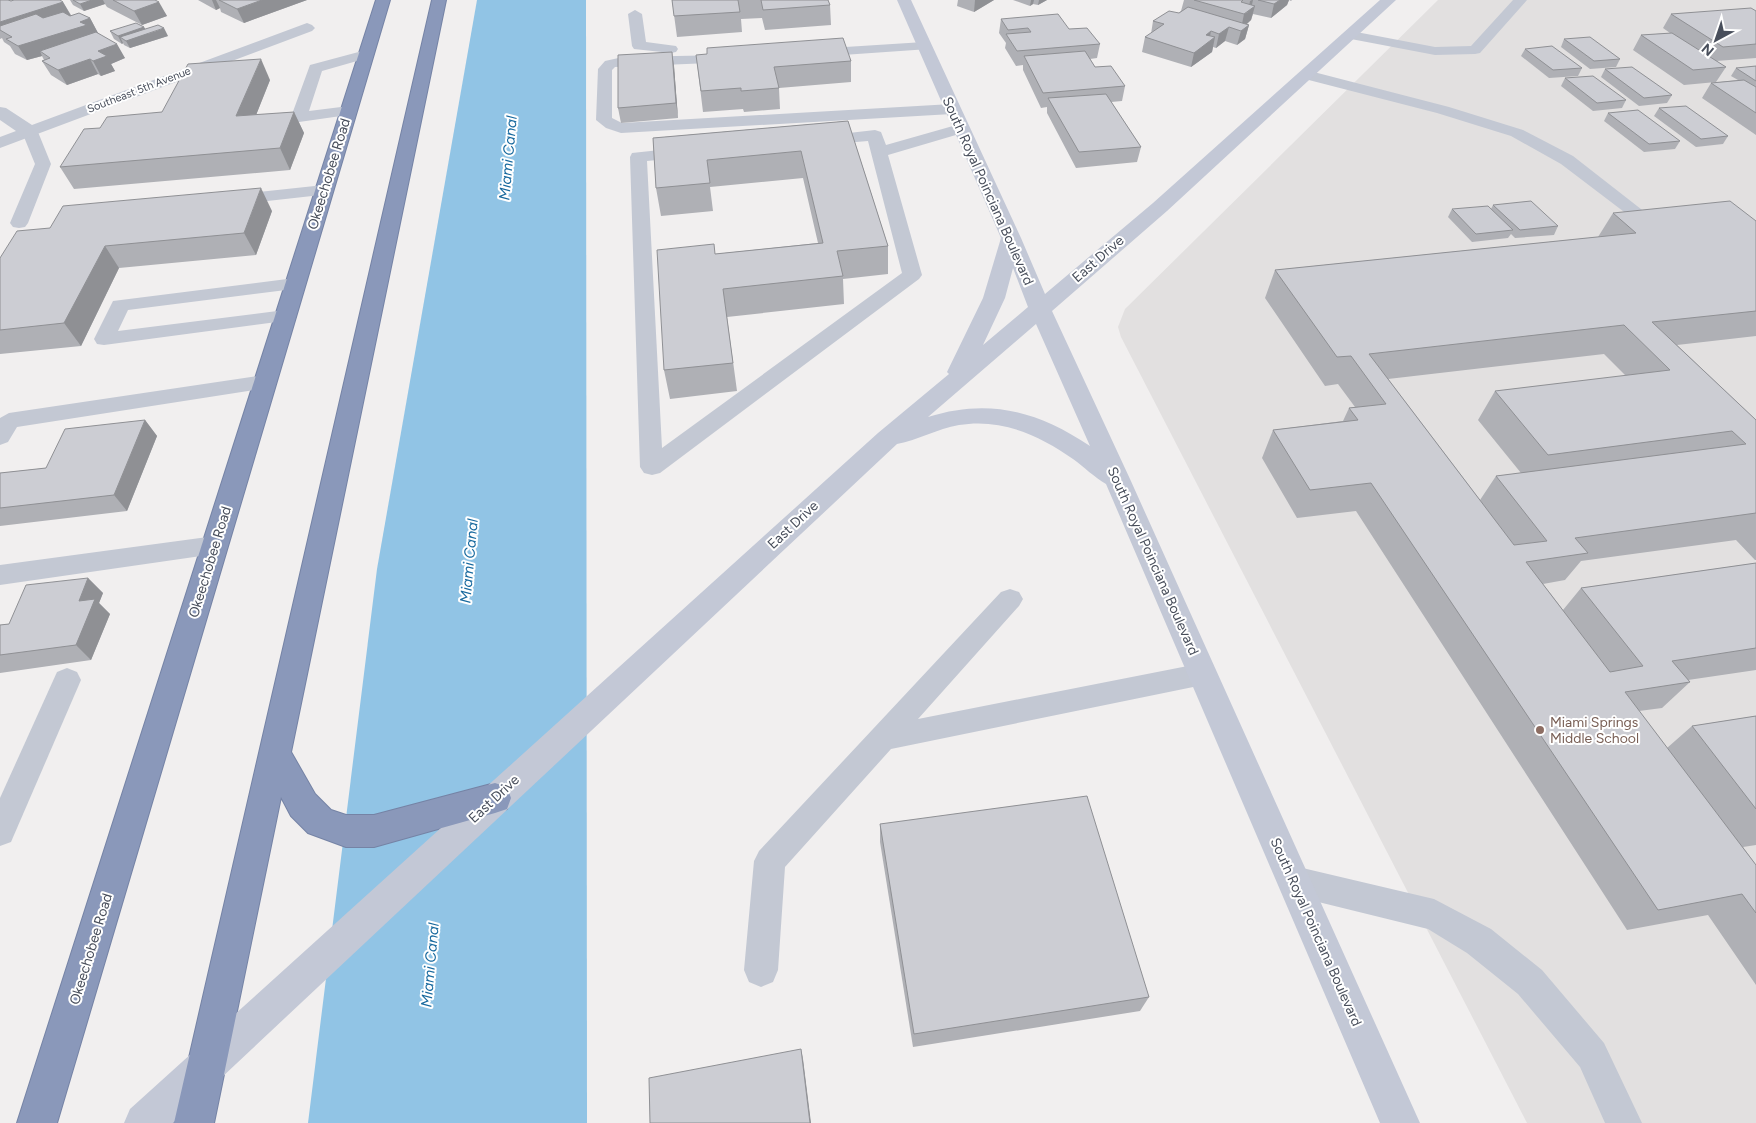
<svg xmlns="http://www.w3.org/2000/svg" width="1756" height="1123" font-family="Figtree,sans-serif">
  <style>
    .education { fill: #e2e0e0 }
    .water { fill: #91c4e5 }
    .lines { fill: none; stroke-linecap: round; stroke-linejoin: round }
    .highway-casing { stroke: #7583a5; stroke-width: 2 }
    .lane { fill: #c3c8d3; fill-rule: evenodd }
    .street { fill: #c3c8d3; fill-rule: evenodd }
    .secondary { fill: #c3c8d6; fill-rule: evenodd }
    .highway { fill: #8a98ba; fill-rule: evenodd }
    .wall { fill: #afb0b5; fill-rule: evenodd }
    .shaded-wall { fill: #8f9094 }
    .building { fill: #cccdd3; stroke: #8f9094; fill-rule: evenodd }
    .education-dot { fill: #8d6e63; stroke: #fff; stroke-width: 2 }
    .labels { text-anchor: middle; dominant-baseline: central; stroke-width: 4; stroke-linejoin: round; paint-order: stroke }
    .far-street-label { font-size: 11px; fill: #484e5b; stroke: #fff }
    .street-label { font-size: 14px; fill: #484e5b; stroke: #fff }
    .education-label { font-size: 14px; fill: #785e54; stroke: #fff; text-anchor: start }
    .water-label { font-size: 15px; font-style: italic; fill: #17699e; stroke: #fff }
  </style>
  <rect width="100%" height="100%" fill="#f1efef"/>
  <polygon class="education" points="1438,0 1756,0 1756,1123 1527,1123 1121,337 1118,327 1125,309"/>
  <polygon class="water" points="477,0 586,0 587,1123 308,1123 377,569"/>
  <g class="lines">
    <defs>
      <g id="highway">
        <polygon points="376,0 390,0 57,1123 17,1123"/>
        <polygon points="432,0 446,0 291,752 315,794 331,810 346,815 374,815 495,783 507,787 511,798 507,809 495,813 374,847 346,847 308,833 291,816 281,797 214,1123 174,1123"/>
      </g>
    </defs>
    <use href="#highway" class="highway-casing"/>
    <g class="lane">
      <polygon points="1513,0 1527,0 1480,53 1475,54 1435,55 1351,39 1346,38 1344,35 1346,32 1351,31 1435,47 1471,46"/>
      <polygon points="635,10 642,14 646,42 676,46 678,49 676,52 671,53 634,49 632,46 628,14"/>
      <polygon points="924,42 929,43 931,46 929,49 814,57 809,56 807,53 809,50 814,49"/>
      <polygon points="366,50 371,51 373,54 371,57 322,71 309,111 349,106 355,108 357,111 355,114 299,122 293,120 291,117 310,65"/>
      <polygon points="729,55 734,56 736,59 734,62 615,67 612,70 612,118 622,123 952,104 958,106 960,109 958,112 952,114 621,133 606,128 596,120 598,69 605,61 623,57"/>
      <polygon points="1306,70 1449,107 1523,130 1573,156 1655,220 1652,224 1646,225 1640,224 1561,164 1511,136 1437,113 1301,78 1298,75 1301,72"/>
      <polygon points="960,124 966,126 968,129 966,132 888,155 922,275 919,279 660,473 652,475 644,473 640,467 630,157 632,153 688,147 694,148 696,152 694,156 688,157 647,161 662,448 902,273 868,141 820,145 814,143 812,140 814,137 875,130 881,132 886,145"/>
      <polygon points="30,127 36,129 38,132 51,164 28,223 25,227 19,228 13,227 10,223 35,164 22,132 24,129"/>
      <polygon points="324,185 330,186 333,190 330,194 232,205 226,204 223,200 226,196 232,195"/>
      <polygon points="295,278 302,280 305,284 302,288 128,310 118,331 285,310 292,312 295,316 292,320 104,345 97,344 94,339 113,301"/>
      <polygon points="265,375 273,377 276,382 273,387 17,427 8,442 0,445 0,418 9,413"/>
      <polygon points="215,536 224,538 227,545 224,552 215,554 0,585 0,565"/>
      <polygon points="1010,589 1019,592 1023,599 1019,606 918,719 1203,663 1213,666 1217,674 1213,682 1203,685 891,749 785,867 778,970 773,982 761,987 749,982 744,970 754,861 759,851 1001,592"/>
      <polygon points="67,668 77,672 81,680 11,842 0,846 0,798 57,672"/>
      <polygon points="1294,866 1434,899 1491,929 1542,970 1604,1043 1642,1123 1605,1123 1580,1067 1518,994 1467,953 1428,929 1294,896 1283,892 1278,881 1283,870"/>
    </g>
    <polygon class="street" points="307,23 312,25 315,28 312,31 0,148 0,137 16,131 0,120 0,107 6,108 32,125"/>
    <path class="secondary" d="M897 0H911L1021 238 1045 294 1153 203 1380 0H1396L1167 211 1052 311 1130 479 1420 1123H1380L1106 484C1094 477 1084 467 1073 459 1039 435 1001 418 959 425 937 429 918 440 897 444L173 1123H124L130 1109 878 433 949 374 947 372 983 298 1001 238ZM1013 268 1028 307 983 345 1005 298ZM1036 324 1090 446C1037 411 989 398 928 417Z"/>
    <use href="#highway" class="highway"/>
  </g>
  <g class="wall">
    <polygon points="0,0 63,2 71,15 90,18 98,33 125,58 111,64 115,71 101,76 98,74 67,85 51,75 42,61 44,60 42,56 27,60 15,54 10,46 4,42 2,38 0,39"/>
    <polygon points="70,0 155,0 167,16 142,25 107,7 105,4 84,11 73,5"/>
    <polygon points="198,0 307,0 244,23 221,12 220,8 216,10"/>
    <polygon points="672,0 828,0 830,5 831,25 765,30 762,18 741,19 742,32 677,37"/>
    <polygon points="958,0 994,0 974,12 957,6"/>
    <polygon points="1013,0 1047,0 1038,5 1033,4 1030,6"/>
    <polygon points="1184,0 1292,0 1291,1 1289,0 1287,5 1271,18 1253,14 1251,20 1247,24 1249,25 1245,39 1237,45 1225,41 1216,48 1213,47 1212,52 1191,67 1142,52 1145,37 1151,34 1153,21 1179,13 1181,11"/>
    <polygon points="1756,11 1756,58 1716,61 1726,67 1716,82 1684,85 1633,50 1641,35 1670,33 1663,28 1671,14"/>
    <polygon points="1001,19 1069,29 1100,44 1097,58 1090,59 1095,67 1125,86 1122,101 1111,102 1141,147 1137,162 1076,168 1047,113 1047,107 1041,108 1023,70 1023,65 1016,66 1005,48 1006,43 999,33"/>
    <polygon points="144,27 145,29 168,36 130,48 124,45 123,43 122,44 114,39 110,31"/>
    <polygon points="1564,39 1620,59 1616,67 1590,69 1561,47"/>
    <polygon points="1525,49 1582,68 1578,76 1549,78 1521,56"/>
    <polygon points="696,55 851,61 851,82 779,88 780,109 744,112 743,109 703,112"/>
    <polygon points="674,66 678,118 621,123 618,108"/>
    <polygon points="1756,66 1756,135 1702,98 1711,83 1738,80 1731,76 1736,68"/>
    <polygon points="1605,69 1672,95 1667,103 1639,106 1601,77"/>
    <polygon points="1565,78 1626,100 1622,108 1593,111 1561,86"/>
    <polygon points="270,80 256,115 294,112 304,133 290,170 74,189 60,167 100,128 162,112"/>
    <polygon points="1659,108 1728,136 1723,144 1696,147 1654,116"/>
    <polygon points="1608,113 1680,141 1675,149 1644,152 1604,121"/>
    <polygon points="848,121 888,246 888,274 843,279 844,304 727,317 737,391 670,399 664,370 715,254 818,243 803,178 710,187 713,211 661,216 656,188 653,138"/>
    <polygon points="1493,205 1558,226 1554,235 1515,238 1511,234 1508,238 1472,242 1448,217 1452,209 1491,209"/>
    <polygon points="272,211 256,255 119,268 81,346 0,354 0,258"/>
    <path d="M1613 213 1756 221V336L1677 345 1756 420V560H1755L1736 540 1581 561 1565 580 1543 584 1563 610 1581 588 1756 563V670L1688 680 1690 682 1662 708 1639 711 1667 748 1692 726 1756 716V845L1743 847 1756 865V985L1708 915 1627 930 1356 511 1297 518 1262 458 1273 430 1343 421 1349 408 1355 407 1338 384 1325 386 1265 298 1275 270 1598 237ZM1604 354 1626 376 1495 391 1478 420 1521 473 1496 476 1480 500 1388 379Z"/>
    <polygon points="145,420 157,436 127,511 0,526 0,473 46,468"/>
    <polygon points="88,578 103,593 99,603 110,614 91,660 0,673 0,625 9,624"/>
    <polygon points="880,824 1149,997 1140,1011 913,1047 880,842"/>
  </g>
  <g class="shaded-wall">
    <polygon points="92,0 103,0 105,4 84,11 80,4"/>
    <polygon points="212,0 216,0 220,8 216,10"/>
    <polygon points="262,0 307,0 244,23 237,9"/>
    <polygon points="975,0 994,0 974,12"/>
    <polygon points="1031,0 1034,0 1033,4 1030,6"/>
    <polygon points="1039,0 1047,0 1038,5"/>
    <polygon points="1252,0 1253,0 1251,9 1255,6 1251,20 1241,29 1244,14 1248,12 1250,1"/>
    <polygon points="1280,0 1289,0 1287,5 1271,18 1274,4"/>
    <polygon points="63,2 71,16 0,30 0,22"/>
    <polygon points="159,2 167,16 142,25 134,11"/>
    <polygon points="90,18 98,33 40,51 42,56 27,60 18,46"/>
    <polygon points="1249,25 1245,39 1237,45 1241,31"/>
    <polygon points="144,27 148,34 164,28 168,36 130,48 126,41 120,37 123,43 122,44 118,36"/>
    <polygon points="1229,27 1225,41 1216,48 1219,34"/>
    <polygon points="1211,31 1209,42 1215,37 1212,52 1191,67 1194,53 1206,35"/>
    <polygon points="117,44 125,58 111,64 115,71 101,76 93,61 98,51"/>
    <polygon points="672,52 674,66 678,118 676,103"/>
    <polygon points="90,59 98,74 67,85 58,70"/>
    <polygon points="261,59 270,80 247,138 236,116"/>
    <polygon points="294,112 304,133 290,170 280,148"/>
    <polygon points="261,188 272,211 256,255 244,233"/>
    <polygon points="105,246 119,268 81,346 64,323"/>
    <polygon points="145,420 157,436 127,511 114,495"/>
    <polygon points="88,578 103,593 99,603 110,614 91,660 76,645 79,601"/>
    <polygon points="801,1049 803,1059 811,1123 810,1123"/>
  </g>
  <g class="building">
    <polygon points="0,0 8,0 11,1 14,0 60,0 63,2 0,22"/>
    <polygon points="73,0 92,0 80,4"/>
    <polygon points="113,0 155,0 159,2 134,11"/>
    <polygon points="219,0 262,0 237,9"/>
    <polygon points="672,0 738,0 740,12 674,16"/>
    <polygon points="761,0 828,0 830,5 763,10"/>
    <polygon points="1194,0 1243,0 1241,2 1255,6 1244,14"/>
    <polygon points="1258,0 1280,0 1274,4"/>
    <polygon points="1188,7 1249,25 1241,31 1229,27 1219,34 1211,31 1206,35 1215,37 1194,53 1145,37 1164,24 1153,21 1169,11 1179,13"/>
    <polygon points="1751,8 1756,11 1756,44 1723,47 1671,14"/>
    <polygon points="63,12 70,16 79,13 90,18 80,22 87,25 18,46 6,39 12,37 0,30 0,26 36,14 43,18"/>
    <polygon points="1058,14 1069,29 1087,28 1100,44 1017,51 1006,34 1031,32 1028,28 1008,30 1001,19"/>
    <polygon points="136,23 144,27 118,36 110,31"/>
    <polygon points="158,25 164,28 126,41 120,37"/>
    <polygon points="96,32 117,44 98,51 107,56 93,61 90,59 58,70 42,61 50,58 40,51"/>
    <polygon points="1672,33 1726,67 1693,70 1641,35"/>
    <polygon points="1590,37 1620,59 1594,61 1564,39"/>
    <polygon points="843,38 851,61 774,67 779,88 741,91 741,88 701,91 696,55 707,54 707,48"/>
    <polygon points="1552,46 1582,68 1553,70 1525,49"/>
    <polygon points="1085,51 1095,67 1111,66 1125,86 1043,93 1024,56"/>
    <polygon points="672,52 676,103 618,108 618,55"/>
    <polygon points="261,59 236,116 294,112 280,148 60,167 84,129 100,128 107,117 162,112 188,64"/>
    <polygon points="1756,66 1756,81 1736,68"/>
    <polygon points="1632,67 1672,95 1644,98 1605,69"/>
    <polygon points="1593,76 1626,100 1597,103 1565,78"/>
    <polygon points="1744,80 1756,87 1756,113 1711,83"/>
    <polygon points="1106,94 1141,147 1079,152 1048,98"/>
    <polygon points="1686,106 1728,136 1701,139 1659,108"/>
    <polygon points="1638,110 1680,141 1649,144 1608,113"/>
    <polygon points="848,121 888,246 837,251 843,276 723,289 733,363 664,370 657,250 714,244 715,254 823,243 801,151 707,160 710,183 656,188 653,138"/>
    <polygon points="261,188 244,233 105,246 64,323 0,330 0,258 17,231 50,228 63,206"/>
    <polygon points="1531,201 1558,226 1520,230 1493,205"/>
    <path d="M1730 201 1756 221V311L1652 322 1756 420V513L1575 538 1588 553 1526 562 1610 672 1643 666 1581 588 1756 563V648L1672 661 1690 682 1625 692 1756 865V913L1742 894 1658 910 1371 483 1310 490 1273 430 1358 420 1349 408 1386 404 1351 356 1337 357 1275 270 1636 233 1613 213ZM1624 325 1670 370 1495 391 1548 455 1732 431 1746 444 1496 476 1547 541 1514 545 1369 354Z"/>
    <polygon points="1488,206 1513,230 1476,234 1452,209"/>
    <polygon points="145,420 114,495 0,508 0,473 46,468 65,429"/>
    <polygon points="88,578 79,601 95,599 76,645 0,655 0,625 9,624 26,585"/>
    <polygon points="1756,716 1756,809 1692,726"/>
    <polygon points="1087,796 1149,997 914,1034 880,824"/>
    <polygon points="801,1049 810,1123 650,1123 649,1078"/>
  </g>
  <circle class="education-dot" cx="1540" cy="730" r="5"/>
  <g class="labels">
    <g class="far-street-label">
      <text transform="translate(139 90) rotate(-21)">Southeast 5th Avenue</text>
    </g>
    <g class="street-label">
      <text transform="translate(329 174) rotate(-73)">Okeechobee Road</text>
      <text transform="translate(988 191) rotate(66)">South Royal Poinciana Boulevard</text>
      <text transform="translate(1098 259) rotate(-41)">East Drive</text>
      <text transform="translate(793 525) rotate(-43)">East Drive</text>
      <text transform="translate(1153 561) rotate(66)">South Royal Poinciana Boulevard</text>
      <text transform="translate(210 562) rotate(-73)">Okeechobee Road</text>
      <text transform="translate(494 799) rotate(-43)">East Drive</text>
      <text transform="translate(1316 932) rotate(66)">South Royal Poinciana Boulevard</text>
      <text transform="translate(91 949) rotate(-73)">Okeechobee Road</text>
    </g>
    <g class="education-label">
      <text x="1550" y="722">Miami Springs<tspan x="1550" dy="16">Middle School</tspan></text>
    </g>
    <g class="water-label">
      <text transform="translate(508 158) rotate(-85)">Miami Canal</text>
      <text transform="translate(469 561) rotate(-85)">Miami Canal</text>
      <text transform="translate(430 965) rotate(-85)">Miami Canal</text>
    </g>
  </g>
  <g transform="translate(1716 40) rotate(220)" stroke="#ffffff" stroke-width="4" paint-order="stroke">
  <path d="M0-4L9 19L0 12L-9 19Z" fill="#484e5b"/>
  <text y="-8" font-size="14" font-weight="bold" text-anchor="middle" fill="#484e5b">N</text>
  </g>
</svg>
